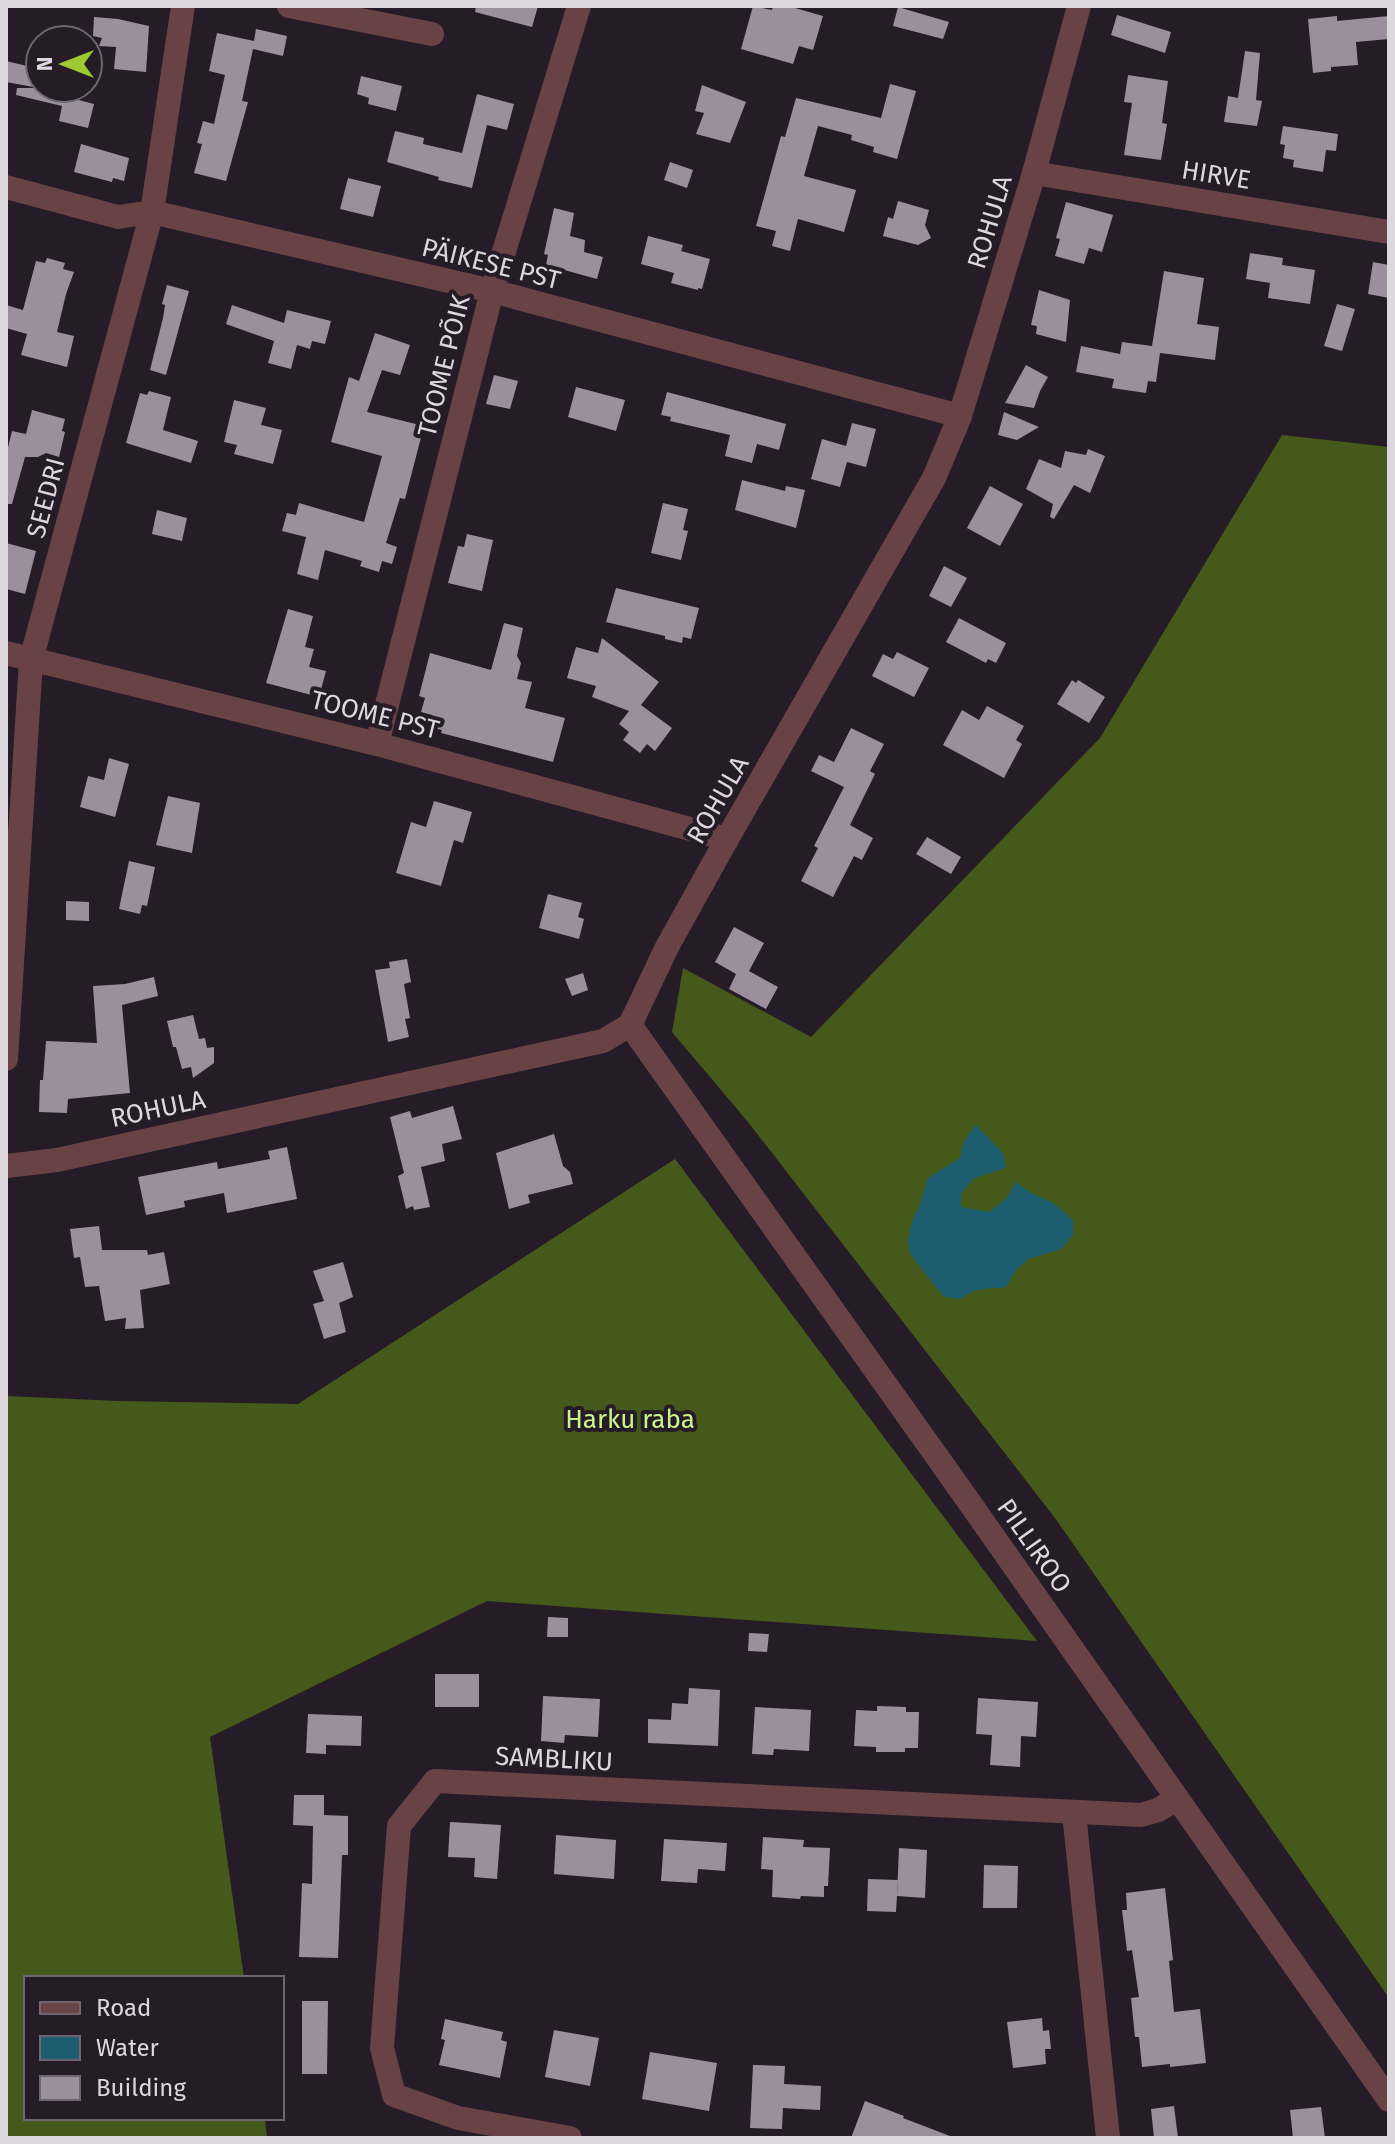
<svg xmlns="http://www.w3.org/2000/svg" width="1395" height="2144" font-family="'Fira Sans',sans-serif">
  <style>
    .forest { fill: #455a1a }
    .water { fill: #1c5e6f }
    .building { fill: #9b8f9d }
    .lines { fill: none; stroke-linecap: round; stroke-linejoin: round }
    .minor { stroke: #684244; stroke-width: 24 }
    .labels { text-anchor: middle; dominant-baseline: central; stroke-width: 8; stroke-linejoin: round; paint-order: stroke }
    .street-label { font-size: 26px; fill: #dcd6dd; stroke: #251c27 }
    .park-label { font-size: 26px; fill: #cbf585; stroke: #251c27 }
  </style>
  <rect width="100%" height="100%" fill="#251c27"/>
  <g class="forest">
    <polygon points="1282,435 1389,447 1389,1998 1055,1518 748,1122 672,1032 683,968 811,1037 1100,738"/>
    <polygon points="675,1159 1037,1641 487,1601 210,1737 244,1978 26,1978 26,2118 265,2118 267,2138 6,2138 6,1396 118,1401 298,1404"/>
  </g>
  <path class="water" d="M976 1125 1003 1153 1006 1168 974 1178 961 1193V1207L989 1212 1006 1199 1016 1182 1031 1193 1053 1203 1073 1220V1235L1061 1249 1028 1259 1016 1270 1006 1287C985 1290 979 1286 960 1299L944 1297 910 1254 908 1240 913 1218 920 1205 928 1178 960 1158 964 1141Z"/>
  <g class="building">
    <polygon points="476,6 538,6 532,27 475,12"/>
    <polygon points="753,6 772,10 773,6 788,6 823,16 813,50 799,46 793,64 741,49"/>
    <polygon points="898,7 949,22 943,39 893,26"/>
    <polygon points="1117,15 1171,32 1165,53 1111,35"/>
    <polygon points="1337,16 1337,21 1389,16 1389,39 1356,42 1358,65 1331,67 1331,71 1313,73 1308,19"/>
    <polygon points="94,17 118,19 149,26 146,72 114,69 116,47 99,46 102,38 93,36"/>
    <polygon points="256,29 287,36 283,56 253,49 242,101 248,102 226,181 194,173 202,144 197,143 203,121 214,124 225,75 209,71 217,33 254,41"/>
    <polygon points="1245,51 1260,53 1256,100 1262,101 1257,126 1224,122 1228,96 1238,98"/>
    <polygon points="6,61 40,69 40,88 78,88 75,99 94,104 88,128 59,121 62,106 16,95 17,88 39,88 6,82"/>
    <polygon points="1128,75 1168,81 1162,123 1167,124 1161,160 1124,155 1132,103 1124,102"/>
    <polygon points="361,76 402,86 396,111 368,104 369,98 357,94"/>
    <polygon points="890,84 916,91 897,159 873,152 874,147 851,140 852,135 818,126 804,176 856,190 844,232 798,219 790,251 772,246 776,231 756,226 781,136 785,137 796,98 881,118"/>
    <polygon points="702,85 746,102 730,143 696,134 704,113 695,111"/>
    <polygon points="477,94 514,104 507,130 487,125 472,188 438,180 439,177 387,162 395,131 424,138 423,144 462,153"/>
    <polygon points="1283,126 1338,134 1336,151 1326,150 1323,172 1293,167 1294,160 1283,158 1285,145 1280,144"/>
    <polygon points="81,144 129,158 124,181 113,178 112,182 74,172"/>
    <polygon points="670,162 693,170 687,188 664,180"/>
    <polygon points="348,178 381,186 373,217 340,209"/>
    <polygon points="898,201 929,210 925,225 931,238 918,245 883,236 888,217 893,219"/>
    <polygon points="1066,202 1113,215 1102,252 1089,248 1084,264 1055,256 1060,239 1056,238"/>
    <polygon points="554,208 574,213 570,236 585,240 584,252 603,257 597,279 546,265 548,255 544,254"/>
    <polygon points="648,236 683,245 681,251 710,259 702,289 698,288 698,290 671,283 674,273 641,264"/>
    <polygon points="1250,253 1283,258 1282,265 1315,270 1310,304 1268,298 1270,283 1246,279"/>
    <polygon points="47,258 65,263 63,269 74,272 66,294 57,332 74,336 67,367 21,355 27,334 6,328 6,305 23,310 36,261 45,263"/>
    <polygon points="1373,262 1389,265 1389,298 1368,294"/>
    <polygon points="1164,271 1204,278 1197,324 1219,327 1215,360 1160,353 1156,382 1148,381 1146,393 1112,388 1114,379 1076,372 1081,346 1120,354 1122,342 1152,346"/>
    <polygon points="167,285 189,291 166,375 150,370 163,318 165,305 162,304"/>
    <polygon points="1039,290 1070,300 1066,342 1036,334 1037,326 1031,325"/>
    <polygon points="1337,304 1355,309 1342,351 1324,346"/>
    <polygon points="232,305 284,323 287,310 331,321 325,344 312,341 310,349 297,345 291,369 268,363 274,341 226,324"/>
    <polygon points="375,333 410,345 400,375 382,370 367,412 424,426 405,499 400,498 386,543 397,547 392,564 382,561 379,572 360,566 362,561 325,550 318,580 297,574 306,537 282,531 287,513 296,515 299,503 364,522 382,456 331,442 349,377 359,381"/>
    <polygon points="1026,365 1048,377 1040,391 1034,408 1005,403"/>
    <polygon points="494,375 518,381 510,409 486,404"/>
    <polygon points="576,387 625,400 616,431 568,417"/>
    <polygon points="149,391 171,397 163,430 198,441 191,463 126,443 140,393 147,395"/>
    <polygon points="667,392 786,424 779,450 757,444 752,463 725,456 730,435 670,421 671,417 661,415"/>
    <polygon points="234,400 266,408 261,425 282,430 273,464 234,454 237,445 224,442"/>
    <polygon points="32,410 65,419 62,431 65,432 59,457 46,453 38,457 25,457 12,504 6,504 6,456 12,431 26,434"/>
    <polygon points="1004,412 1039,427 1017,440 998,435"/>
    <polygon points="852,423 876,429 866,467 847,462 840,487 811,479 822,439 846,446"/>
    <polygon points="1088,449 1105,456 1090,493 1074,485 1054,519 1050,517 1053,504 1026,489 1039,459 1061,468 1065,451 1086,455"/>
    <polygon points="742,480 785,491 786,486 805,490 796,528 735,510"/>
    <polygon points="990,486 1023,504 1000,546 967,528"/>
    <polygon points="663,503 688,509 683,530 688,531 681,560 651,553"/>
    <polygon points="157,510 187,518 182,541 152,534"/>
    <polygon points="467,534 493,540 482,591 448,583 458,546 464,547"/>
    <polygon points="6,543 36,551 25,594 6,589"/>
    <polygon points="944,566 967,578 951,607 929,596"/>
    <polygon points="616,588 699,608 691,639 683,637 682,643 665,639 665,636 606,622"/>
    <polygon points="288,609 313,616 305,647 314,649 309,667 326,671 319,697 266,683"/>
    <polygon points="959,618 1006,643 996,663 988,659 986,663 946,642"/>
    <polygon points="504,623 523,628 517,656 521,663 517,679 532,682 525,708 565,718 553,762 441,733 442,730 428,727 432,715 421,712 425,698 419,696 430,653 491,670"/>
    <polygon points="602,638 659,682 641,705 672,728 655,751 647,744 640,753 623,740 629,732 619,724 629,711 592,697 596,686 567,678 576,647 598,653"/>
    <polygon points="897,652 929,668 914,697 872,676 883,654 893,659"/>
    <polygon points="1072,680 1076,683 1078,680 1105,697 1089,723 1057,704"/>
    <polygon points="987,706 1024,726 1016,740 1022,744 1004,778 943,745 962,710 979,720"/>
    <polygon points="851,728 884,744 870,771 875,774 850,825 873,838 862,860 854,856 833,897 801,881 818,848 814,846 844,787 811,771 819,755 834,762"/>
    <polygon points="109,758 129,764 115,817 80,807 88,776 104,780"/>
    <polygon points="168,796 200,803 192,853 156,845"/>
    <polygon points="434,801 472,812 463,843 454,840 441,886 396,873 411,822 426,827"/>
    <polygon points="927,837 961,857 951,874 916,854"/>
    <polygon points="129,861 155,867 147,906 142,905 140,914 119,909"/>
    <polygon points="548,894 582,903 578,917 584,919 579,939 539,928"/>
    <polygon points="66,901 89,902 89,921 66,920"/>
    <polygon points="734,927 764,943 749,971 778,987 766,1009 729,989 736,974 715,962"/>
    <polygon points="407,959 411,982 404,984 410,1018 405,1019 409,1037 388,1042 375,970 390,968 389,962"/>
    <polygon points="583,973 588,990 572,996 565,979"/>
    <polygon points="154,977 158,996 122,1005 130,1093 68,1099 67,1113 39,1112 40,1080 43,1080 46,1041 97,1043 93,986 125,984"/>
    <polygon points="193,1015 199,1039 205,1038 207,1048 214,1047 214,1063 193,1078 191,1067 182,1069 176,1047 173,1047 167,1021"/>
    <polygon points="453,1106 462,1139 442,1144 445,1161 421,1167 430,1207 414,1210 413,1206 406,1209 398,1176 404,1173 390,1117 410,1111 412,1118"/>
    <polygon points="554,1134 563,1166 570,1172 573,1184 528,1195 530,1203 509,1209 496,1153"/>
    <polygon points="287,1147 297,1199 227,1213 224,1193 184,1201 185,1207 146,1215 138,1177 217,1162 218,1169 270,1159 268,1151"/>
    <polygon points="99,1226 102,1250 147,1250 148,1255 164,1252 170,1284 140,1290 144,1328 125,1329 126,1318 105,1321 99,1286 85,1287 80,1257 74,1258 70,1229"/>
    <polygon points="343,1262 353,1297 339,1303 346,1332 324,1339 313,1304 324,1301 313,1271"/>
    <polygon points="548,1617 568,1618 568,1637 547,1637"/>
    <polygon points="749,1633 769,1634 767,1652 748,1651"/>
    <rect x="435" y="1674" width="44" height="33"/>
    <polygon points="689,1688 720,1690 718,1746 648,1743 648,1719 671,1720 672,1703 688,1704"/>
    <polygon points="543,1696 600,1699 598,1737 565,1735 564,1743 541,1741"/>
    <polygon points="978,1698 1038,1702 1036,1737 1021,1736 1020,1767 990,1765 992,1735 976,1734"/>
    <polygon points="877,1706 906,1707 906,1712 919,1712 918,1748 905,1748 905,1752 876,1752 876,1747 854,1746 856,1710 877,1711"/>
    <polygon points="755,1707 811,1710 809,1751 774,1749 773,1755 752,1754"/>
    <polygon points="308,1714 362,1716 361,1746 326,1745 326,1754 306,1753"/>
    <polygon points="294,1795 324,1795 324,1815 348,1816 348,1855 342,1855 338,1958 299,1957 302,1883 312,1884 313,1826 293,1825"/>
    <polygon points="450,1822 501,1825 497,1879 474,1877 475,1858 448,1857"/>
    <polygon points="556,1835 616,1840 614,1879 554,1874"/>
    <polygon points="763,1837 804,1840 803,1847 830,1848 828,1886 824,1886 824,1897 801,1896 800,1899 772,1897 773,1870 761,1869"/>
    <polygon points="664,1839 727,1843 725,1871 698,1869 697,1883 661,1881"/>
    <polygon points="899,1848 927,1850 925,1898 897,1896"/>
    <polygon points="984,1865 1018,1866 1017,1908 983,1908"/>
    <polygon points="868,1879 898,1880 896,1912 867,1911"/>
    <polygon points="1165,1888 1173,1960 1169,1961 1174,2012 1200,2009 1206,2063 1170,2067 1170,2064 1142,2067 1139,2037 1135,2037 1131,1998 1139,1997 1132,1950 1127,1951 1122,1910 1127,1910 1126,1893"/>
    <polygon points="302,2001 328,2001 327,2074 302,2074"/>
    <polygon points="1042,2018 1043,2031 1049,2030 1051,2049 1045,2049 1046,2064 1013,2068 1007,2022"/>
    <polygon points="445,2019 503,2032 501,2040 507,2042 500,2078 439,2065 445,2040 441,2039"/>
    <polygon points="554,2030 599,2038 590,2086 545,2077"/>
    <polygon points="650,2052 717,2063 709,2111 642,2099"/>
    <polygon points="753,2065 785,2066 784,2084 821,2086 820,2110 783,2108 782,2129 750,2128"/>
    <polygon points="865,2101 904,2116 903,2118 950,2136 950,2138 851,2138"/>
    <polygon points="1174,2106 1178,2138 1154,2138 1151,2109"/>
    <polygon points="1321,2107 1325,2138 1293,2138 1290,2110"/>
  </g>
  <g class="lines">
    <g class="minor">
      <polyline points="289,6 432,34"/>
      <polyline points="1034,173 1389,232"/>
      <polyline points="6,187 118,217 152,212 492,291 960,416"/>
      <polyline points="6,653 377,744 727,839"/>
      <polyline points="377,744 492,291 579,6"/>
      <polyline points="630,1025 960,1489 1389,2100"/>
      <polyline points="6,1059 31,660 152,212 183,6"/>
      <polyline points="6,1166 57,1160 603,1041 630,1025 667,947 727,839 934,478 960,416 1034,173 1079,6"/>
      <polyline points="1074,1813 1108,2138"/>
      <polyline points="570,2138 458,2118 394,2095 382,2048 399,1826 435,1781 1141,1815 1158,1810 1177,1799"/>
    </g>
  </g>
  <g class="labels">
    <g class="street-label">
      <text transform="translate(1216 175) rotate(9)">HIRVE</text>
      <text transform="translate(990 222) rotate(-73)">ROHULA</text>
      <text transform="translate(491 264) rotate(14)">PÄIKESE PST</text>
      <text transform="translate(444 366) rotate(-76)">TOOME PÕIK</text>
      <text transform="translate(46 498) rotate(-75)">SEEDRI</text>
      <text transform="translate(375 715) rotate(14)">TOOME PST</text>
      <text transform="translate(718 800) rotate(-60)">ROHULA</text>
      <text transform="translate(158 1109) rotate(-12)">ROHULA</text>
      <text transform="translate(1034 1546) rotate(55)">PILLIROO</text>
      <text transform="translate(554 1759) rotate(3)">SAMBLIKU</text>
    </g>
    <g class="park-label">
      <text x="630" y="1419">Harku raba</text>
    </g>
  </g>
  <rect width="1395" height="2144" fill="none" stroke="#dcd6dd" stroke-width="16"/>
  <rect x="24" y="1976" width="260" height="144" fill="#251c27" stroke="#6e6670" stroke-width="2"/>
  <rect x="40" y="2002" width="40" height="12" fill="#684244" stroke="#6e6670" stroke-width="2"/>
  <text x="96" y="2016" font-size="24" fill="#dcd6dd">Road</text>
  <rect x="40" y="2036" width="40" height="24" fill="#1c5e6f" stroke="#6e6670" stroke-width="2"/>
  <text x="96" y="2056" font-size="24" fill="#dcd6dd">Water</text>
  <rect x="40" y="2076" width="40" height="24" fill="#9b8f9d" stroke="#6e6670" stroke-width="2"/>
  <text x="96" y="2096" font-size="24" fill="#dcd6dd">Building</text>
  <g transform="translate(64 64) rotate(270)"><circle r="38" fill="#251c27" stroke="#6e6670" stroke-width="2"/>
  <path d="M0-6L14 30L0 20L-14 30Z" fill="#9dca30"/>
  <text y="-12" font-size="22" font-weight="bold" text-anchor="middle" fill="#dcd6dd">N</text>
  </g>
</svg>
